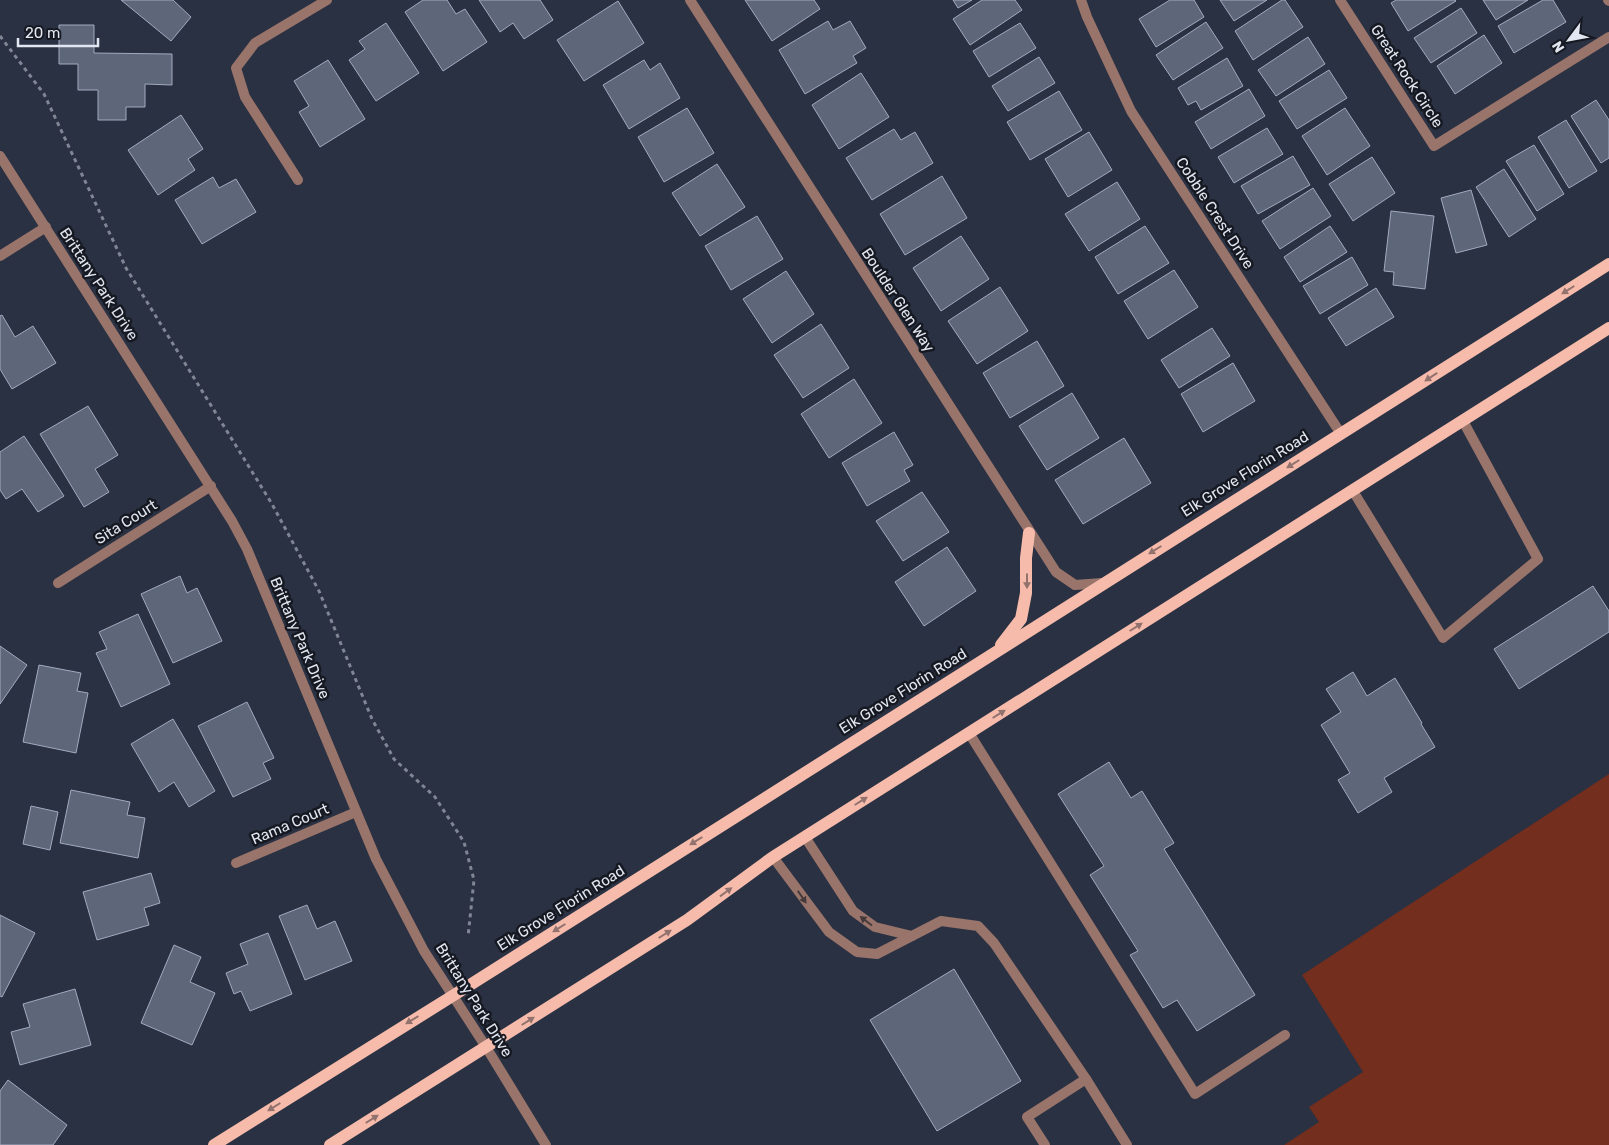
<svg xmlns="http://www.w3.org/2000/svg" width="1609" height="1145" font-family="Rubik,sans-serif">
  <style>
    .green { fill: #732e1d }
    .building { fill: #5e667a; stroke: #a2aac1 }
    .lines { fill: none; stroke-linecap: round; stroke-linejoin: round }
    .path { stroke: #808694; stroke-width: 3; stroke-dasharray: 4 4; stroke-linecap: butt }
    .service { stroke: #99746b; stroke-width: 10 }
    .minor { stroke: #99746b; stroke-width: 10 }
    .tertiary { stroke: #99746b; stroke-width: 10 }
    .primary { stroke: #f7bbab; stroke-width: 12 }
    .oneway { fill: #92726d }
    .oneway2 { fill: #44393b }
    .labels { text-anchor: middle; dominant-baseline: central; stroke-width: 5; stroke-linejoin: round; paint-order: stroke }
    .street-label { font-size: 15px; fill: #e1e6f1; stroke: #161921 }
  </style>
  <rect width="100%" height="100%" fill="#2a3142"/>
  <polygon class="green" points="1609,774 1609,1145 1284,1145 1319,1122 1309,1107 1363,1072 1302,975"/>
  <g class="building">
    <polygon points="121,0 173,0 191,17 171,41"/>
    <polygon points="423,0 447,0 456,14 465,9 487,42 443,71 405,12"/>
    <polygon points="479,0 540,0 553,20 524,39 513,23 500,32"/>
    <polygon points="745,0 814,0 820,9 772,41"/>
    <polygon points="953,0 972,0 958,8"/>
    <polygon points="982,0 1015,0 1022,10 970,45 953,19"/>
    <polygon points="1170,0 1194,0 1204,17 1156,47 1139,19"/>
    <polygon points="1220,0 1267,0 1234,21"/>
    <polygon points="1282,0 1285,0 1303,27 1253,60 1235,31"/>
    <polygon points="1396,0 1455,0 1456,1 1408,31 1391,3"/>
    <polygon points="1483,0 1528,0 1496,20"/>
    <polygon points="1543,0 1553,0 1566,22 1514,53 1498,26"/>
    <polygon points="618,1 644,43 584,81 557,40"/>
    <polygon points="1461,8 1477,33 1431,63 1414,38"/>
    <polygon points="828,21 833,30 850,21 866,48 853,56 857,63 805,94 779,50"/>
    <polygon points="1206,22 1223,48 1173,80 1156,55"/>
    <polygon points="386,23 419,73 376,101 349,60 365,49 359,41"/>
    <polygon points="1020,23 1036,48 989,77 973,51"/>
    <polygon points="59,25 94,25 94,53 172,54 172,85 145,84 145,107 126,107 126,120 98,120 98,90 78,90 78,64 59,64"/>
    <polygon points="1484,35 1502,63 1455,94 1437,66"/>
    <polygon points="1308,37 1325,64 1276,96 1258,70"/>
    <polygon points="1039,57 1055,83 1008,111 992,86"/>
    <polygon points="1227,58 1243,86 1201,110 1196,101 1188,105 1178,88"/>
    <polygon points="328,60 365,119 320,147 299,112 309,106 294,81"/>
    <polygon points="644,60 650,70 660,63 680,98 629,129 603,85"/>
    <polygon points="1329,70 1347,98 1297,129 1279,101"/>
    <polygon points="861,73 889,117 839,149 812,105"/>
    <polygon points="1249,89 1265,116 1211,149 1195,122"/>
    <polygon points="1059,91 1082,130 1030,160 1007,122"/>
    <polygon points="1596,100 1609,120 1609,158 1601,163 1571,116"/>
    <polygon points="687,108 714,153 664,182 638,137"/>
    <polygon points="1345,108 1370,146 1327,175 1302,136"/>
    <polygon points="181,115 203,149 188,159 195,170 158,195 128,150"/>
    <polygon points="1566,120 1597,171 1569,188 1538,137"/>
    <polygon points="1267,128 1283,154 1234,183 1218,157"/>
    <polygon points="894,129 901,140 915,132 933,163 872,200 846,158"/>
    <polygon points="1089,132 1112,170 1068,197 1045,159"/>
    <polygon points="1534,145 1564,194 1537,211 1506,161"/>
    <polygon points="1293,156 1310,185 1258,214 1241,186"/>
    <polygon points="1372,157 1395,193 1353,221 1329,184"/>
    <polygon points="717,164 745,207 700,236 672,193"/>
    <polygon points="1504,169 1536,219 1509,237 1476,187"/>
    <polygon points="942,176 967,218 905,255 880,214"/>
    <polygon points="213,177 219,188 236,179 256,212 202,244 175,200"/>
    <polygon points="1117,182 1140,219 1089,251 1065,214"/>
    <polygon points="1313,188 1331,216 1280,249 1262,221"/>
    <polygon points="1471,190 1487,245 1456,253 1441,198"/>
    <polygon points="1391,211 1434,216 1425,289 1393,285 1394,272 1384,271"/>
    <polygon points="757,216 783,259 731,290 705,246"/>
    <polygon points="1145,226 1169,263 1118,294 1095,257"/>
    <polygon points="1330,226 1347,252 1300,282 1284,257"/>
    <polygon points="961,236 989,279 941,311 913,268"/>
    <polygon points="1352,257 1368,285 1320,314 1303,286"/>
    <polygon points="1174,270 1198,307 1148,339 1124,301"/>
    <polygon points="786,271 814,314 772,343 743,299"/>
    <polygon points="1000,287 1028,331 977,364 948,321"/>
    <polygon points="1376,288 1394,317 1346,346 1328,318"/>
    <polygon points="2,315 15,337 33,326 56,363 12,389 0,369 0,316"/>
    <polygon points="821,324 849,368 803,398 774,355"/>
    <polygon points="1212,328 1230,356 1179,388 1161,360"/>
    <polygon points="1037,341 1064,386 1010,418 983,373"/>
    <polygon points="1233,363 1255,401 1203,432 1181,394"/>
    <polygon points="854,379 882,423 829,458 801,414"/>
    <polygon points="1072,393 1099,438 1047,470 1019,426"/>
    <polygon points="88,406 118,455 95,469 109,492 84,507 40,434"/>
    <polygon points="894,432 913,465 904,470 910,481 867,506 842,463"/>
    <polygon points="24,436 64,496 38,512 22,489 6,499 0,490 0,452"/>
    <polygon points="1124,438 1151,483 1083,524 1055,480"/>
    <polygon points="922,492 949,532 903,561 876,521"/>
    <polygon points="947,547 976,591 924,626 895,582"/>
    <polygon points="180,576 187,593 197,588 222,641 173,663 141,594"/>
    <polygon points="1593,586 1609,611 1609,632 1519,689 1494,649"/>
    <polygon points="138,614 170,684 121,707 96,653 107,649 99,632"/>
    <polygon points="0,646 27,665 0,704"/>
    <polygon points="39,665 81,673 77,691 88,693 76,753 23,742"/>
    <polygon points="1353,672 1367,696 1395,678 1422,723 1421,724 1435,747 1384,778 1392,792 1358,813 1338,780 1350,773 1321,725 1341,712 1326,689"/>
    <polygon points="247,702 274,758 263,763 271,779 233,797 198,726"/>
    <polygon points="173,719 215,791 189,807 174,782 159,792 131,744"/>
    <polygon points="1109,762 1131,798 1142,791 1174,843 1164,849 1255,995 1197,1031 1177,1000 1163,1008 1130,955 1138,951 1090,875 1104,866 1058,794"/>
    <polygon points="71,790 130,802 127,815 145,818 138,858 60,843"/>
    <polygon points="31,806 58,812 50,850 23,844"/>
    <polygon points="151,873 160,903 144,908 149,925 97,940 83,892"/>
    <polygon points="307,905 317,929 335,921 352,961 305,980 279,916"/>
    <polygon points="0,915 35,933 2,997 0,996"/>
    <polygon points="268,933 292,994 250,1011 241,991 234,994 226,973 248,964 240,944"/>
    <polygon points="174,945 201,957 190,982 215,993 192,1045 141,1023"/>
    <polygon points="954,969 1021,1081 937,1131 870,1020"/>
    <polygon points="75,989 91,1045 20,1065 11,1032 30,1027 23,1004"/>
    <polygon points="8,1080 67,1125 53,1145 0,1145 0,1091"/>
  </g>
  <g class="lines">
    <polyline class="path" points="0,36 44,94 126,268 272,504 319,591 372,719 394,759 435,797 464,842 474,880 468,937"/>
    <g class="service">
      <polyline points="1353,491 1443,638 1538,559 1463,421"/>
      <polyline points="969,733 1195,1094 1285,1035"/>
      <polyline points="805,837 853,911 875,927 912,936"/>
      <polyline points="773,857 829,932 857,952 877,954 941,921 978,926 994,943 1086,1079 1127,1145"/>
      <polyline points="1045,1145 1027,1117 1086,1079"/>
    </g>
    <g class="minor">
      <polyline points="690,0 1056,572 1075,585 1102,583"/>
      <polyline points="1081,0 1087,17 1131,111 1341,434"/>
      <polyline points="1340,0 1434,146 1609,37"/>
      <polyline points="1608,0 1609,1"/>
      <polyline points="298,180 245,97 236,68 255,43 327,0"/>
      <polyline points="0,256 46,227"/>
      <polyline points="58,583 211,486"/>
      <polyline points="236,863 356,812"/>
    </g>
    <polyline class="tertiary" points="0,156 232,521 247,549 376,859 424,951 486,1047 546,1145"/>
    <g class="primary">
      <polyline points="1001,645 1021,619 1026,593 1026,558 1029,533"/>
      <polyline points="214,1145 454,995 1609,264"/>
      <polyline points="330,1145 687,920 773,857 1609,328"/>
    </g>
  </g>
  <defs><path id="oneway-solid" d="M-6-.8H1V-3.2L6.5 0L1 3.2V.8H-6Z" transform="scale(1.25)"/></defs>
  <g class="oneway">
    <use href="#oneway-solid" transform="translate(1568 290) rotate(148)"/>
    <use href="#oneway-solid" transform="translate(1431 377) rotate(147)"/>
    <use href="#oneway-solid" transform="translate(1293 464) rotate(148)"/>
    <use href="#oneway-solid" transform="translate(1155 550) rotate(148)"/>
    <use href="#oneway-solid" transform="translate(1027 581) rotate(90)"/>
    <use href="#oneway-solid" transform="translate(1136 627) rotate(-32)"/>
    <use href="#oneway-solid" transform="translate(999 714) rotate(-32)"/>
    <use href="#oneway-solid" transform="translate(861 801) rotate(-32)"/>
    <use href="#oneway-solid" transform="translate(696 841) rotate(148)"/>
    <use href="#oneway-solid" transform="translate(726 892) rotate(-36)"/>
    <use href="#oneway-solid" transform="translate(559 928) rotate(148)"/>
    <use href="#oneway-solid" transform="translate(665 934) rotate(-32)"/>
    <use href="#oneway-solid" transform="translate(412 1020) rotate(149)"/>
    <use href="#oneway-solid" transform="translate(528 1021) rotate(-32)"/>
    <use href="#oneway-solid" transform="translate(274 1107) rotate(148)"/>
    <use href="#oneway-solid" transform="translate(372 1119) rotate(-32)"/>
  </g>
  <g class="oneway2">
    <use href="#oneway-solid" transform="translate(802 897) rotate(56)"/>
    <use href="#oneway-solid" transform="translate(866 921) rotate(-143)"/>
  </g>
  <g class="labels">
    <g class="street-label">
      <text transform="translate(1407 76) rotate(57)">Great Rock Circle</text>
      <text transform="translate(1215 213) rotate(57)">Cobble Crest Drive</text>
      <text transform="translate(99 284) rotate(57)">Brittany Park Drive</text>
      <text transform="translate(898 300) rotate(57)">Boulder Glen Way</text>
      <text transform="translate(1245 474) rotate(-32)">Elk Grove Florin Road</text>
      <text transform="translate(126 522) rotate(-32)">Sita Court</text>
      <text transform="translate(300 638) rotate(67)">Brittany Park Drive</text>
      <text transform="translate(903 691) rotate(-32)">Elk Grove Florin Road</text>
      <text transform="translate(290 824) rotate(-23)">Rama Court</text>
      <text transform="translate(561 908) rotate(-32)">Elk Grove Florin Road</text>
      <text transform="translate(474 1000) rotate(58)">Brittany Park Drive</text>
    </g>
  </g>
  <g transform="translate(1569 40) rotate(238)" stroke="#161921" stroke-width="4" paint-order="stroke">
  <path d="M0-4L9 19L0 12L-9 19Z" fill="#e1e6f1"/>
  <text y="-8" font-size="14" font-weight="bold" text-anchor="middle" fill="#e1e6f1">N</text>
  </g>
  <path d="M18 38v8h80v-8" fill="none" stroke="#e1e6f1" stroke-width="2.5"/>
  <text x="25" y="38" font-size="15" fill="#e1e6f1" stroke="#161921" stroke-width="4" paint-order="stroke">20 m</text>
</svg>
